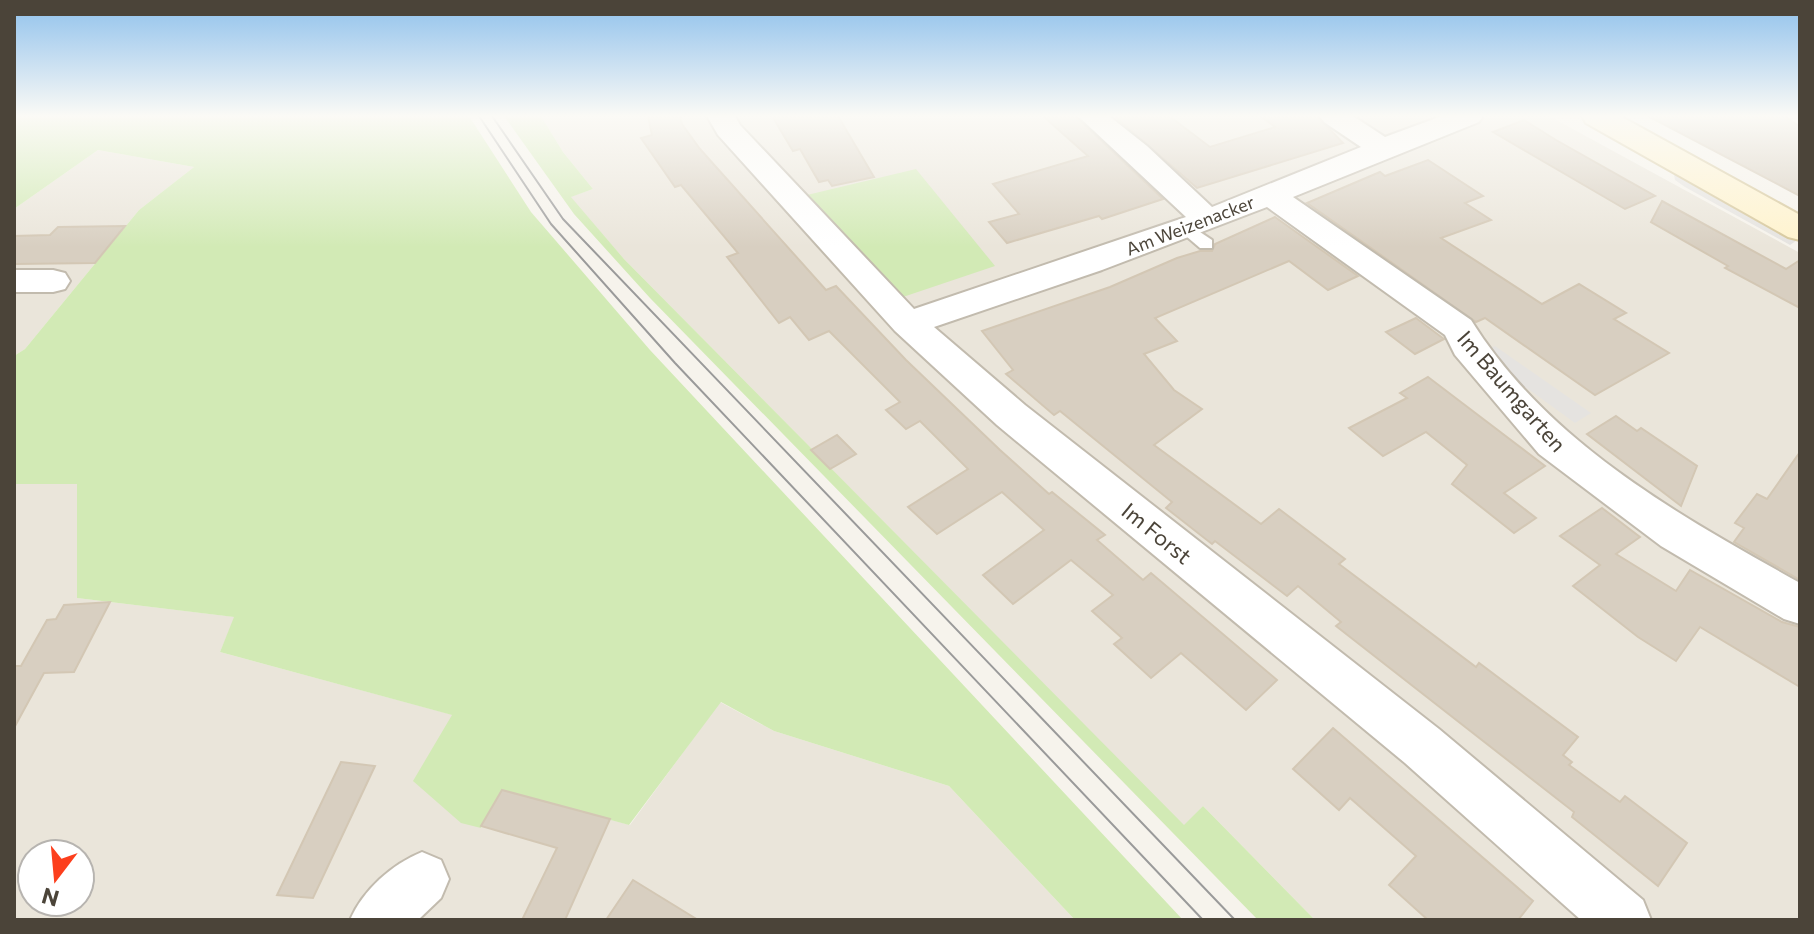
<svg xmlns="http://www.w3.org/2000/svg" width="1814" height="934" font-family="Commissioner,sans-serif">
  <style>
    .residential { fill: #eae5da; fill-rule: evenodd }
    .green { fill: #d2eab5 }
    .parking { fill: #e5e3e0 }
    .building { fill: #d8cfc1; stroke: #d3c7b4; stroke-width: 2 }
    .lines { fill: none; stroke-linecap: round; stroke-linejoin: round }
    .lane-casing { stroke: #c2bbae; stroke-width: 4 }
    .street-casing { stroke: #c2bbae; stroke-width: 4 }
    .secondary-casing { stroke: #d6c79b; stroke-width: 4 }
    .lane { fill: #fff; fill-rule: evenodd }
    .street { fill: #fff; fill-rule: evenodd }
    .secondary { fill: #fff3cd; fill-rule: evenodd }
    .tram { stroke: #9a9a9a; stroke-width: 2 }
    .labels { text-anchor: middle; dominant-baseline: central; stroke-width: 6; stroke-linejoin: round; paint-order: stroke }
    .far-street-label { font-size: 18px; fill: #4b4439; stroke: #fff }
    .street-label { font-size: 22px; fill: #4b4439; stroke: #fff }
  </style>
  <rect width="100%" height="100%" fill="#f6f3ec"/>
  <g class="residential">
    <polygon points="541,116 1549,116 1800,253 1800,920 1315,920 1203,806 1184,826 624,259 570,197 593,189 563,152"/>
    <polygon points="98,150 194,167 139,210 25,349 14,356 14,209"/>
    <path d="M14 484H77V598L235 617 220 652 453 715 481 828 502 790 630 825 720 702 774 731 949 786 1075 920H14ZM32 854H80V902H32Z"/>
  </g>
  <g class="green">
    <polygon points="14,116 469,116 531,212 650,350 1183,920 1075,920 949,786 774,731 721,702 629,825 502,790 481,828 461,823 413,781 452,715 220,652 234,617 77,598 77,484 14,484 14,356 25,349 139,210 194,167 98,150 14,209"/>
    <polygon points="504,116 541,116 563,152 593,189 571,197 624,259 1184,825 1203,806 1315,920 1258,920 650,298 574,214"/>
    <polygon points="916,169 995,266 903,297 807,195"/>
  </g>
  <g class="parking">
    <polygon points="1674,174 1796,241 1790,245 1685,187 1675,180"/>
    <polygon points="1495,346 1591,413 1575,423 1480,354"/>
  </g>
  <g class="building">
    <polygon points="648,116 680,116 682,124 700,149 826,290 836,286 906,360 1000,450 1049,494 1052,492 1105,535 1097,540 1143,580 1151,573 1277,680 1246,710 1181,653 1151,678 1114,644 1122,638 1092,611 1113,595 1071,560 1013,604 983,575 1044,530 1002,492 937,534 908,507 968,469 920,421 906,429 886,410 900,402 829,331 809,340 790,317 779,323 727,257 738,253 681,185 675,187 641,138 652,135"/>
    <polygon points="772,116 838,116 874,177 832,186 828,180 819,182 800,149 793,151"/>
    <polygon points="1043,116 1075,116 1163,199 1102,219 1099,216 1007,243 989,222 1019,214 993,184 1088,156"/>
    <polygon points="1114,116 1169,116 1210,147 1275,127 1260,116 1317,116 1343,143 1197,188"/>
    <polygon points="1648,116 1785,116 1800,127 1800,196"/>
    <polygon points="1524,120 1556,140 1655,196 1625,209 1493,132"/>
    <polygon points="1428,160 1483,196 1465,203 1491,220 1441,238 1542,304 1579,284 1626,313 1614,319 1669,353 1595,395 1485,318 1476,322 1307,203 1380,172 1385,176"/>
    <polygon points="1662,201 1786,269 1800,260 1800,308 1725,268 1728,266 1651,222"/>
    <polygon points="1275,217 1358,276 1328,290 1289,261 1155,318 1177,341 1144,354 1174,390 1202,409 1154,445 1261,524 1279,509 1345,559 1339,564 1476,667 1479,663 1578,737 1563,755 1572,762 1569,765 1620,802 1625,796 1687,843 1658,886 1572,817 1574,812 1336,626 1341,622 1298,586 1287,596 1215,541 1212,544 1166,508 1172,502 1060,411 1054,415 1006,374 1013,370 982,331 1110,287 1177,258 1200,251 1212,251 1215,244"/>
    <polygon points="125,226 95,263 14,264 14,236 50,235 58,227"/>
    <polygon points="1416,318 1444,339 1415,354 1386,332"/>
    <polygon points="1428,377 1545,466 1504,493 1536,518 1514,533 1452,484 1467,465 1426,432 1383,456 1349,428 1407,398 1400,393"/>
    <polygon points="1616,416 1637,431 1641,428 1697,466 1681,506 1587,434"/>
    <polygon points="837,435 856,454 830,469 811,450"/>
    <polygon points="1800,452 1800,580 1734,542 1744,528 1735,523 1757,494 1767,499"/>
    <polygon points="1602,508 1640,537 1616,554 1676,591 1690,570 1782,622 1800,627 1800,687 1700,627 1676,661 1638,637 1573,586 1600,565 1560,536"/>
    <polygon points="110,602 74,672 44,673 14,728 14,666 21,666 47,620 56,619 64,605"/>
    <polygon points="1333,728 1533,901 1518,920 1428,920 1389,885 1416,856 1350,798 1339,810 1293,769"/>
    <polygon points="341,762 375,766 313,898 277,895"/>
    <polygon points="502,790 610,819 565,920 522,920 557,848 481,826"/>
    <polygon points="633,880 698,920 606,920"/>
  </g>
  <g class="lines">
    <defs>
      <polygon id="lane" points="1185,222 1212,240 1212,248 1200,248 1179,230 1179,224"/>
      <g id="street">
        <path d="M707 116H735L740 125 914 309 1186 217 1078 116H1109L1147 146 1212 207 1361 147 1324 122 1320 116H1353L1385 137 1442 116H1483L1479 122 1293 197 1471 320C1547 442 1678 515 1800 583V624L1784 619 1661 546 1539 454 1455 355 1445 335 1267 207 1102 270 934 327 1025 405 1439 729 1643 900 1651 920H1581L1405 763 997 425 895 331 718 135Z"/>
        <polygon points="14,270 53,270 65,273 70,281 65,289 53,292 14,292"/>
        <path d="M422 852 441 860 449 879 441 898 418 920H350C363 890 392 864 422 852Z"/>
      </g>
      <polygon id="secondary" points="1582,116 1620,116 1800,215 1800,240 1788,237 1586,123"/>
    </defs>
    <use href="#lane" class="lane-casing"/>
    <use href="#street" class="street-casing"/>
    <use href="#secondary" class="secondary-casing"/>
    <use href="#lane" class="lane"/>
    <use href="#street" class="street"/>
    <use href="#secondary" class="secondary"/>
    <g class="tram">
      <polyline points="479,116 551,224 675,363 1203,920"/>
      <polyline points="492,116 563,219 1235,920"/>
    </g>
  </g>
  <linearGradient id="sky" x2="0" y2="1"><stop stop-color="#8fc1ec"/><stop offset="0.47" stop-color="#fbfaf6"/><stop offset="1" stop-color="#fbfaf6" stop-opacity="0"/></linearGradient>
  <rect width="1814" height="247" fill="url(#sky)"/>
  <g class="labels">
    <g class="far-street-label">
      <text transform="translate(1190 225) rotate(-21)">Am Weizenacker</text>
    </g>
    <g class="street-label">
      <text transform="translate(1512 391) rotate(49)">Im Baumgarten</text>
      <text transform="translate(1157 533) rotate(39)">Im Forst</text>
    </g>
  </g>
  <rect width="1814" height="934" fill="none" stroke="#4b4439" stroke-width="32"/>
  <g transform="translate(56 878) rotate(196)"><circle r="38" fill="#ffffff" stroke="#b7b4b0" stroke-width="2"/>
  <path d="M0-6L14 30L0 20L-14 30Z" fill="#fc3f1d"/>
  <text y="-12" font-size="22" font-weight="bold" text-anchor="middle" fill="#4b4439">N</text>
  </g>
</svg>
